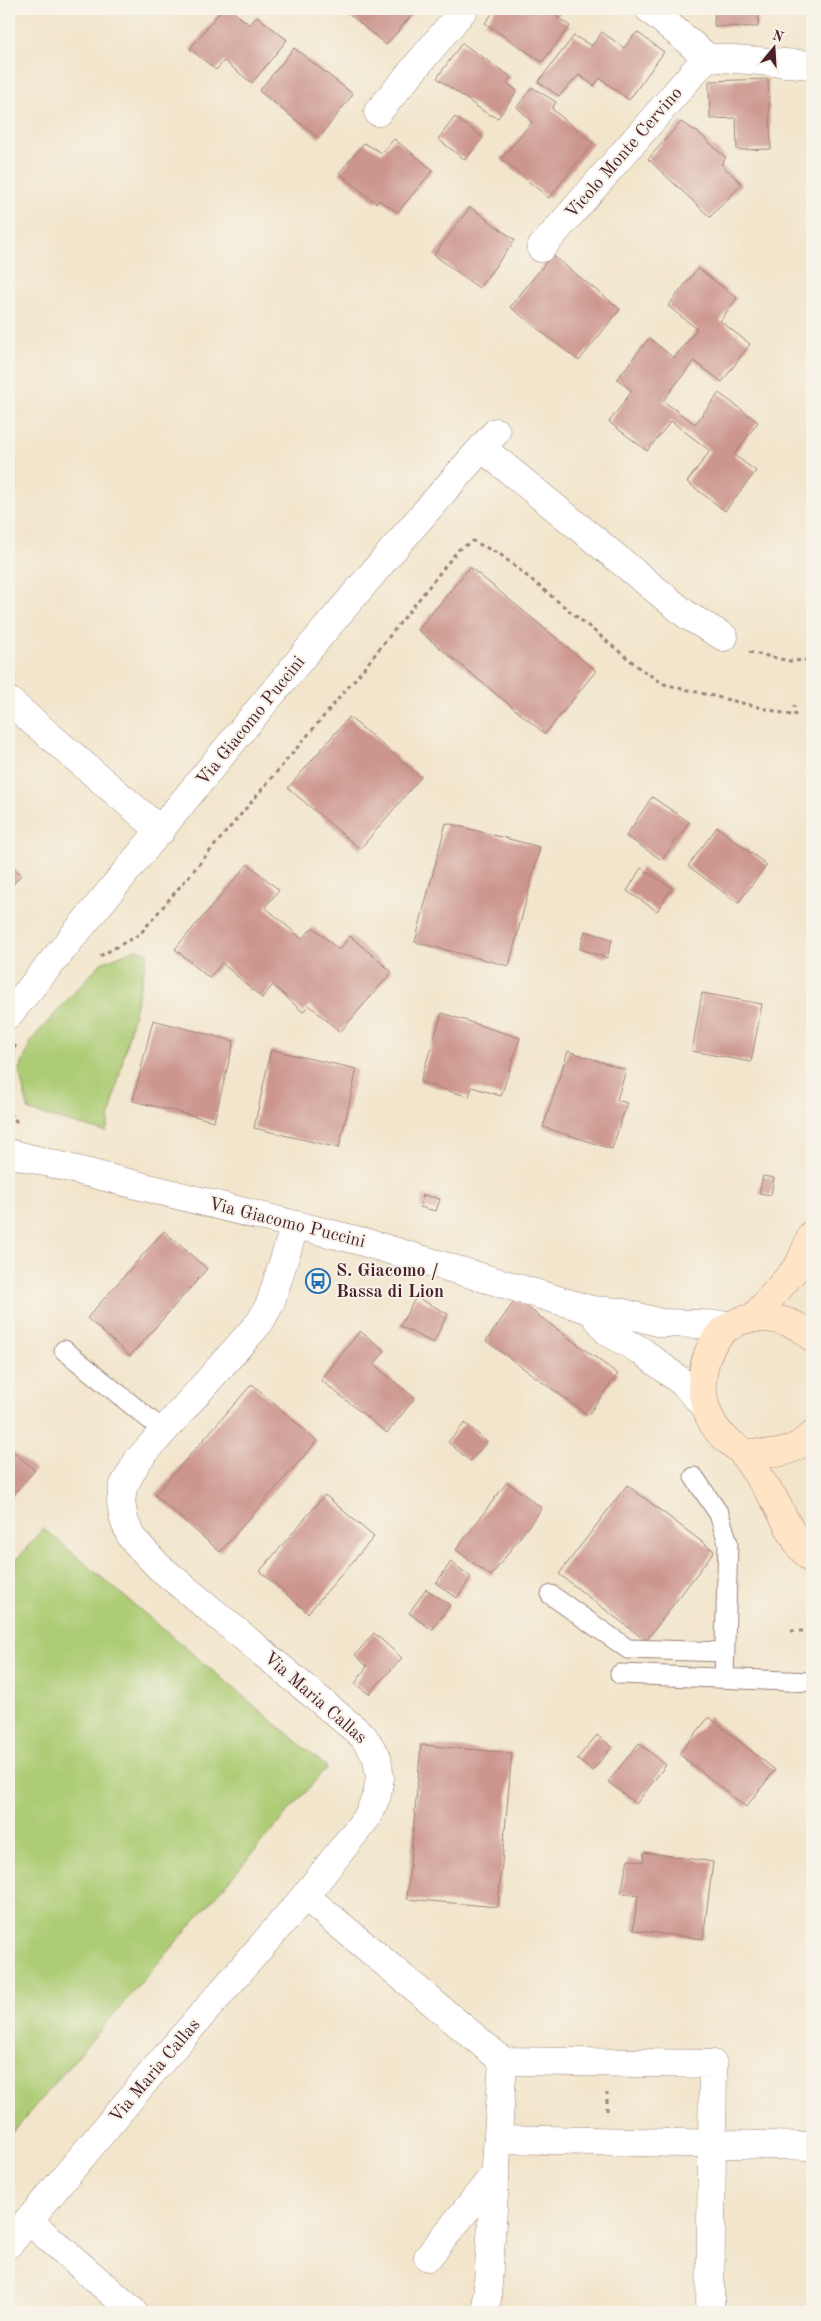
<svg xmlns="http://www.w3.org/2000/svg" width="821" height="2321" font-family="'Old Standard TT',serif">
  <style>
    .green { fill: #adcc74; stroke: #7c7650 }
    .building { fill: #cc968e }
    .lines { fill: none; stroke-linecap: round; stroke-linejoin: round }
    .service-casing { stroke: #9e827b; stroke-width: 21 }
    .minor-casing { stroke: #9e827b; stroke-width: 29 }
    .tertiary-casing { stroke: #9e827b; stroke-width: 29 }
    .secondary-casing { stroke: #9e827b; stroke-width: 29 }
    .path { stroke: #9e827b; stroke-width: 3; stroke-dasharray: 4 4; stroke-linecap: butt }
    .service { stroke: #fff; stroke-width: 19 }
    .minor { stroke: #fff; stroke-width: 28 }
    .tertiary { stroke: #fff; stroke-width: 28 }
    .secondary { stroke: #ffe4c6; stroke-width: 28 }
    .labels { text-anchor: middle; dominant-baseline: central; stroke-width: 4; stroke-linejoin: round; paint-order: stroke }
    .street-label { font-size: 18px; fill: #4a1f2b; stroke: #f7f3e8 }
    .poi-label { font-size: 18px; font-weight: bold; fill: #4a1f2b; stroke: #f7f3e8; text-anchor: start }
  </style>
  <rect width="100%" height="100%" fill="#f7f3e8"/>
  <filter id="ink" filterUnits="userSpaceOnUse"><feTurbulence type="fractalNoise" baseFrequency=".02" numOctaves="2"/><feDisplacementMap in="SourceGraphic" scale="10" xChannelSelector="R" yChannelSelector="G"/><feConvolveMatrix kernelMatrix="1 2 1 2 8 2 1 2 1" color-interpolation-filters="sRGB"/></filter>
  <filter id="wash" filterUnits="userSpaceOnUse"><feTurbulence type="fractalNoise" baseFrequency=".0096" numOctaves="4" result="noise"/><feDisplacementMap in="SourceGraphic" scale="20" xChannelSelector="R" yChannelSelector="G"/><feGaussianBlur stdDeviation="1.12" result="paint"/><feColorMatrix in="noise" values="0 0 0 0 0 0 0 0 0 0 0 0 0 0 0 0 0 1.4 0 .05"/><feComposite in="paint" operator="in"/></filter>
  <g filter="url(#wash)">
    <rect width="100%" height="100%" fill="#f2e5cb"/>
    <g class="green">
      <polygon points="136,949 148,953 106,1132 29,1111 19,1072 32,1039 101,963"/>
      <polygon points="43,1528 327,1767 9,2136 9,1569"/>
    </g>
    <g id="blocks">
      <g class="building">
        <polygon points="222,9 230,9 250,25 257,16 287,40 252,83 224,61 216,70 190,49"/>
        <polygon points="343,9 417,9 386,45"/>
        <polygon points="496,9 563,9 557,17 570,26 542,62 485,23"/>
        <polygon points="715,9 759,9 758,27 714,26"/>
        <polygon points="602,32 624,48 637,32 664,52 629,100 600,78 594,86 579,75 559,96 538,82 574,36 592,46"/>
        <polygon points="462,43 511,77 507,83 517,91 498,118 486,113 437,78"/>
        <polygon points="294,48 353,94 319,138 259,91"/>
        <polygon points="768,79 771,149 737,150 736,118 710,119 709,81"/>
        <polygon points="532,87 556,102 552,109 593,143 549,198 501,159 532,122 517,107"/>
        <polygon points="455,117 483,138 465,160 438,139"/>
        <polygon points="681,122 699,133 726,158 721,164 742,184 710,217 648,159"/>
        <polygon points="394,139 433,170 398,212 379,200 376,203 339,173 364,143 382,153"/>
        <polygon points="470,207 515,240 479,288 434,255"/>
        <polygon points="552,255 620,309 579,361 510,307"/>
        <polygon points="698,268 737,298 720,321 750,344 722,382 694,361 663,401 695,424 719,393 758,422 734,455 756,471 725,511 687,482 710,451 671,421 647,451 609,422 632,391 617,379 649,338 674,358 697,329 668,306"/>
        <polygon points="470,567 596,671 545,734 418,630"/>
        <polygon points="349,717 421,777 360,849 288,788"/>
        <polygon points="652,797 689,822 662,860 626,836"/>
        <polygon points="446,823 540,847 509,966 415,942"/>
        <polygon points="717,827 767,865 738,903 688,866"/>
        <polygon points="9,864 21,875 9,889"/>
        <polygon points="248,864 279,890 265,907 302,939 313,927 339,950 350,936 392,972 340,1032 309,1005 303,1012 273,985 262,998 222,963 209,978 175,949"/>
        <polygon points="641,868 672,888 657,911 627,891"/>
        <polygon points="585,931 612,939 607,958 580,949"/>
        <polygon points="702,993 762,1004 751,1062 692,1051"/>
        <polygon points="442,1013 520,1038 501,1096 472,1087 469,1097 420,1082"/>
        <polygon points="153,1020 234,1041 214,1121 133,1101"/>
        <polygon points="271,1050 357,1069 339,1148 254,1128"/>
        <polygon points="568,1051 626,1070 617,1100 627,1103 612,1149 543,1127"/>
        <polygon points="763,1176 774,1178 771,1195 759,1193"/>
        <polygon points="423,1195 440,1199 436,1211 420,1207"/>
        <polygon points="164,1231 207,1269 130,1356 87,1318"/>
        <polygon points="416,1297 448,1314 433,1343 400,1326"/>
        <polygon points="516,1299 618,1374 588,1415 486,1341"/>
        <polygon points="360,1331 385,1351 374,1365 415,1398 387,1433 321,1380"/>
        <polygon points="252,1384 317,1441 220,1552 155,1495"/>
        <polygon points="465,1423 487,1442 470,1461 448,1442"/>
        <polygon points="9,1448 35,1470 9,1500"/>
        <polygon points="507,1482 542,1508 491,1576 456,1550"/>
        <polygon points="627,1485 714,1551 646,1641 559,1574"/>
        <polygon points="325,1495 374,1537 308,1613 260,1571"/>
        <polygon points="451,1562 471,1577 457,1598 436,1583"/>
        <polygon points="426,1589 450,1605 432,1630 409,1613"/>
        <polygon points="374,1633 402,1658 369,1694 355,1684 367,1666 355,1655"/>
        <polygon points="709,1717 775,1770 746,1807 679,1754"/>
        <polygon points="597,1735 612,1747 592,1771 577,1759"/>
        <polygon points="639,1743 666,1765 636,1804 608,1782"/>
        <polygon points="421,1745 512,1753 498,1907 407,1899"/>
        <polygon points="644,1852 713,1862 703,1939 633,1930 638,1895 621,1893 628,1859 643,1862"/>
      </g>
    </g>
  </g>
  <g filter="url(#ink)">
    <use href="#blocks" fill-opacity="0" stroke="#9e827b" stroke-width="1"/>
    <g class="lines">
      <defs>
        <g id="service">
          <polyline points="64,1350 164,1431"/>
          <polyline points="694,1477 719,1514 728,1543 724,1678"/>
          <polyline points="551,1595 628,1649 725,1652"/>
          <polyline points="620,1674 812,1682"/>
        </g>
        <g id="minor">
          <polyline points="649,9 707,57 812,65"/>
          <polyline points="378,112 464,9"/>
          <polyline points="541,248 707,57"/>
          <polyline points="482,448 688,616 724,637"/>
          <polyline points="9,701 161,831"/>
          <path d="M9 1014C171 819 327 620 496 432"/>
          <polyline points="305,1896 503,2061 713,2064 710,2312"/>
          <polyline points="498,2139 812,2146"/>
          <polyline points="28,2220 134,2312"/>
          <polyline points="9,2244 160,2063 305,1896 368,1816 377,1795 380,1778 377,1757 363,1736 158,1566 131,1537 124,1520 121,1502 123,1487 138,1460 260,1322 270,1304 295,1225"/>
          <polyline points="428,2257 495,2174"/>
          <polyline points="486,2312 503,2061"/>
        </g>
        <g id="tertiary">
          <polyline points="9,1153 360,1241 591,1310 620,1312 661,1323 733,1325"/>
          <polyline points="591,1310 608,1332 643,1352 683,1383 703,1404"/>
        </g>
        <g id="secondary">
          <polyline points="753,1318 799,1265 812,1234"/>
          <path d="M812 1338C798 1322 778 1318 758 1318 698 1318 685 1406 727 1440 732 1443 737 1449 742 1451 747 1453 753 1453 757 1453 779 1456 796 1450 812 1435"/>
          <polyline points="741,1451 774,1499 799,1546 812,1560"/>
        </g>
      </defs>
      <use href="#service" class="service-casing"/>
      <use href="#minor" class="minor-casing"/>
      <use href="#tertiary" class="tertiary-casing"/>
      <use href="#secondary" class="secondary-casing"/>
      <g class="path">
        <polyline points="749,652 790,661 812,660"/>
        <polyline points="100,956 140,934 361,672 458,550 473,541 501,555 642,670 664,684 795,716 794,705"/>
        <polyline points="9,1055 16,1045"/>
        <polyline points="9,1113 17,1122"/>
        <polyline points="791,1631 812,1631"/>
        <polyline points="607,2111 607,2093"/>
      </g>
      <use href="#service" class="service"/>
      <use href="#minor" class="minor"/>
      <use href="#tertiary" class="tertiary"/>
      <use href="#secondary" class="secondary"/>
    </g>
  </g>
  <defs>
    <symbol id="bus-ring" viewBox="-11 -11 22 22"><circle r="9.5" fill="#f7f3e8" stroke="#1f6fb2" stroke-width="1.5"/><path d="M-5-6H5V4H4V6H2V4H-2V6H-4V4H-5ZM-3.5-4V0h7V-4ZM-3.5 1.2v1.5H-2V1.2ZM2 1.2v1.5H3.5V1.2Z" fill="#1f6fb2"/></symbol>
  </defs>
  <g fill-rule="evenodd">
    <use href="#bus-ring" x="304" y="1267" width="28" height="28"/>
  </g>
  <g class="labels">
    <g class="street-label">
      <text transform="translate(624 153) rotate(-49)">Vicolo Monte Cervino</text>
      <text transform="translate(251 721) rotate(-51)">Via Giacomo Puccini</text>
      <text transform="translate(287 1223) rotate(14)">Via Giacomo Puccini</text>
      <text transform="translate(315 1698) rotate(41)">Via Maria Callas</text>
      <text transform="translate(155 2071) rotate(-50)">Via Maria Callas</text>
    </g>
    <g class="poi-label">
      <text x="336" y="1271">S. Giacomo /<tspan x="336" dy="21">Bassa di Lion</tspan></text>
    </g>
  </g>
  <rect width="821" height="2321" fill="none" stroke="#f7f3e8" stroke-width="30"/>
  <g transform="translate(774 48) rotate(18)" stroke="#f7f3e8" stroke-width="4" paint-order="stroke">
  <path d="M0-4L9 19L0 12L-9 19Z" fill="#4a1f2b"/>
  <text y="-8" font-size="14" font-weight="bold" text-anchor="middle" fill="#4a1f2b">N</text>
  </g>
</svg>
